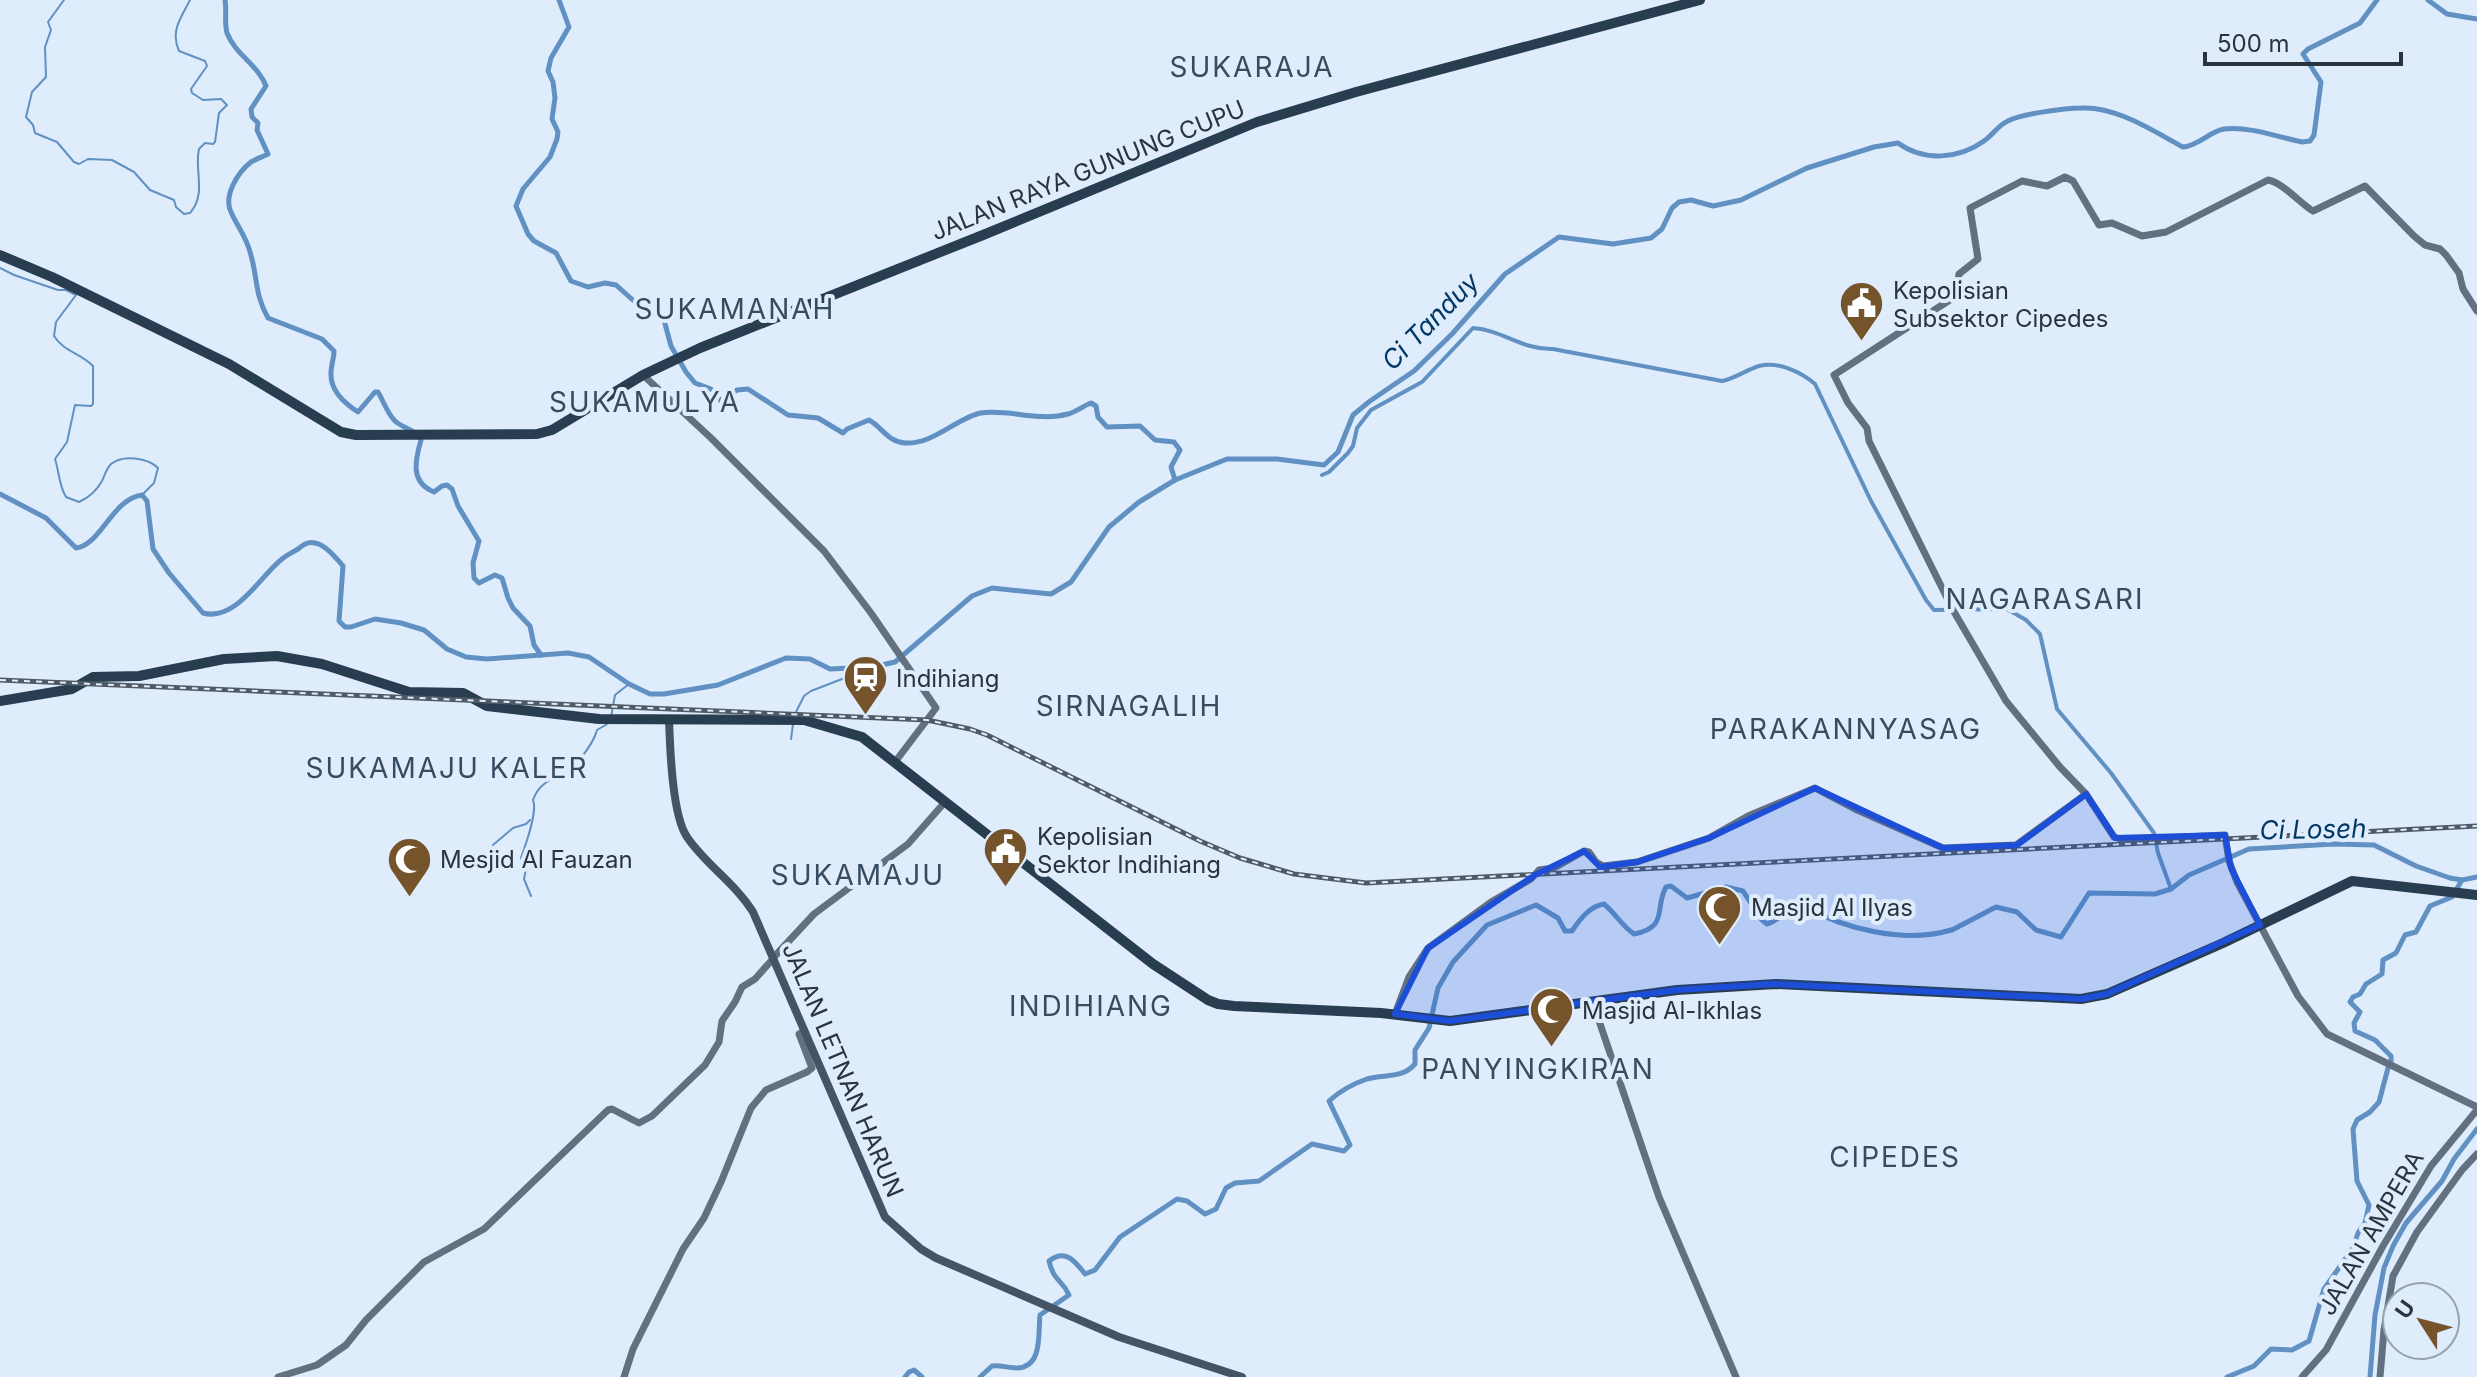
<svg xmlns="http://www.w3.org/2000/svg" width="2477" height="1377" font-family="Inter,sans-serif">
  <style>
    .lines { fill: none; stroke-linecap: round; stroke-linejoin: round }
    .stream { stroke: #6191c2; stroke-width: 2 }
    .canal { stroke: #6191c2; stroke-width: 4 }
    .river { stroke: #6191c2; stroke-width: 5 }
    .secondary { stroke: #627080; stroke-width: 7 }
    .primary { stroke: #435467; stroke-width: 8 }
    .highway { stroke: #293d51; stroke-width: 10 }
    .rail-casing { stroke: #505a66; stroke-width: 5 }
    .rail { stroke: #deecfc; stroke-width: 2; stroke-dasharray: 6; stroke-linecap: butt }
    .marked { fill: #1d4ed8; fill-opacity: 0.2; stroke: #1d4ed8; stroke-width: 6; stroke-linejoin: round }
    .labels { text-anchor: middle; dominant-baseline: central; stroke-width: 8; stroke-linejoin: round; paint-order: stroke }
    .street-label { font-size: 24px; fill: #2a343e; stroke: #deecfc }
    .poi-label { font-size: 24px; fill: #2a343e; stroke: #deecfc; text-anchor: start }
    .water-label { font-size: 26px; font-style: italic; fill: #003866; stroke: #deecfc }
    .quarter-label { font-size: 28px; letter-spacing: 2px; fill: #374b61; stroke: #deecfc }
  </style>
  <rect width="100%" height="100%" fill="#deecfc"/>
  <g class="lines">
    <g class="stream">
      <path d="M64 0 48 22 51 30 45 47 46 77 32 92 26 117 33 125 35 133 57 142 74 162 79 164 88 159 112 160 134 172 150 190 174 200 176 207 184 214 190 213C207 194 194 170 199 149L205 143 213 144 215 142 219 113 227 105 221 99 203 100 192 93 191 89 207 66 205 61 179 51C170 31 181 18 190 0"/>
      <path d="M0 268 14 275 58 290H66L76 295 56 322 54 336C64 352 81 353 93 366V404L91 406 75 405 67 442 55 459C59 471 59 486 66 497L79 502C88 498 97 490 102 481 105 475 106 469 111 464 123 454 148 458 158 468L154 483 142 495"/>
      <polyline points="795,714 804,696 811,691 873,667"/>
      <polyline points="611,717 615,695 629,684"/>
      <polyline points="791,739 793,724"/>
      <polyline points="493,845 513,828 526,824 530,820"/>
      <path d="M531 896 524 879 526 869 521 858C525 846 538 812 533 800 540 780 556 778 572 771 580 757 593 746 597 730L609 723"/>
    </g>
    <path class="canal" d="M1322 475 1329 472 1348 453 1353 446 1357 428 1371 410 1422 382 1473 328C1503 330 1522 350 1553 349L1722 381C1736 378 1746 370 1759 366 1778 361 1801 372 1815 384L1871 501 1926 600 1934 610 2007 609 2026 620 2040 634 2057 709 2111 773 2154 833 2158 853 2171 889"/>
    <g class="river">
      <path d="M225 0C227 11 224 22 227 33 235 54 258 65 266 86L251 109 252 117 258 123 257 130 268 154C262 157 256 159 251 162 238 172 223 196 231 212 237 226 246 236 250 252 258 277 254 293 268 318L322 339 334 351C334 359 331 365 331 373 330 390 344 403 358 412L375 392H378C384 402 387 413 395 421 404 429 415 429 421 440 415 461 410 482 434 492L442 486 447 485 452 489 458 506 479 541 473 563 474 578 479 583 495 575 502 578 508 598 513 608 530 626 534 645 541 655"/>
      <path d="M559 0 569 27 551 58 548 71 553 82 555 98 552 119 558 132 557 139 550 157 523 189 516 206 528 234 534 241 556 253 571 281 588 287 605 283 616 285 635 302 664 320 671 346 686 372 695 383 711 389 721 401 737 390 748 389 788 415 818 418 843 433 847 429 869 420C882 427 888 442 905 443 933 445 958 417 981 413 1009 409 1039 422 1068 414 1076 412 1083 406 1091 403L1096 406 1098 417 1107 427 1140 426 1155 440 1174 442 1180 450 1171 467 1175 480"/>
      <polyline points="2428,0 2447,14 2477,19"/>
      <path d="M0 494 46 518 76 548C101 545 112 499 142 495L147 501 153 549 169 573 203 613C236 622 260 576 282 559 287 555 293 552 298 549 303 545 308 541 315 543 326 545 336 558 343 566L339 621 345 627H351L375 619 401 623 424 630 447 649 466 657 487 659 568 653 589 657 629 684 650 694H664L718 685 786 658 810 659 830 669 873 667 895 662 972 596 992 588 1051 594 1071 582 1109 527 1139 502 1175 480 1227 459H1277L1324 465 1338 452 1353 415 1370 401 1414 371 1452 334 1505 274 1559 237 1613 244 1651 238 1662 229 1672 208 1679 202 1691 200 1713 206 1741 200 1807 168 1874 147 1898 143C1924 162 1959 159 1984 141 1993 135 1998 125 2008 121 2021 114 2065 108 2081 108 2116 106 2153 131 2183 147 2200 145 2210 131 2224 129 2249 126 2278 137 2302 142L2310 141 2314 135 2321 82 2303 54 2308 49 2360 23 2377 0"/>
      <polyline points="1952,930 1996,907 2017,912 2036,930 2061,937 2089,893 2155,894 2171,889 2189,875 2249,849 2334,844 2374,845 2416,866 2450,878 2462,880 2477,877"/>
      <polyline points="2391,1062 2391,1056 2375,1040 2355,1031 2354,1023 2360,1012 2350,1002 2353,997 2360,994 2366,984 2382,974 2383,960 2396,953 2405,935 2416,932 2430,906 2452,897 2462,880"/>
      <polyline points="905,1377 909,1372 914,1370 922,1377"/>
      <path d="M980 1377 992 1366C1001 1365 1008 1368 1017 1368 1043 1367 1038 1334 1040 1315L1069 1295C1062 1279 1054 1282 1049 1261 1065 1248 1075 1261 1085 1274L1095 1270 1120 1237 1177 1199 1187 1201 1205 1214 1216 1209 1226 1188 1235 1183 1259 1181 1312 1144 1344 1151 1350 1145 1329 1101C1340 1091 1352 1084 1367 1079 1385 1074 1402 1079 1415 1064V1050L1429 1028 1438 988 1453 962 1487 925 1536 905 1558 918 1565 931H1572C1580 919 1590 906 1604 904 1616 914 1621 925 1634 934 1669 927 1654 909 1666 887L1671 886 1687 898 1726 887 1743 891 1761 919 1767 924C1783 919 1784 908 1802 905 1843 929 1905 944 1951 930"/>
      <polyline points="2227,1377 2254,1366 2271,1349 2292,1350 2309,1341 2324,1289 2353,1248 2358,1233 2365,1223 2369,1205 2357,1181 2353,1129 2357,1120 2370,1112 2379,1102 2388,1068"/>
      <polyline points="2370,1377 2375,1315 2384,1268 2393,1246 2406,1223 2442,1181 2454,1159 2477,1129"/>
    </g>
    <g class="secondary">
      <path d="M2477 311 2463 289 2459 273 2446 255 2440 249 2425 245 2414 236 2365 186 2313 211C2301 204 2282 182 2268 180L2166 232 2142 236 2112 223 2099 225 2073 181 2065 177 2047 186 2022 181 1970 208 1978 259 1959 274 1956 296 1834 375 1848 403 1867 428 1869 441 1953 610 2006 701 2060 767 2086 794 2114 837 2124 840 2225 835 2229 861 2237 882 2298 996 2327 1034 2477 1107"/>
      <polyline points="643,375 711,438 824,551 871,613 936,708 895,762"/>
      <polyline points="774,957 814,914 908,844 945,802"/>
      <polyline points="1596,1012 1659,1197 1736,1377"/>
      <polyline points="1395,1014 1409,977 1428,948 1491,902 1531,879 1539,870 1554,868 1584,851 1589,852 1596,862 1603,866 1637,862 1709,838 1748,816 1815,788 1855,809 1943,848 2016,845 2086,794"/>
      <polyline points="278,1377 317,1365 346,1345 366,1320 424,1262 484,1229 608,1110 612,1109 639,1123 652,1116 705,1065 719,1042 722,1021 735,1002 742,987 755,979 771,961"/>
      <polyline points="624,1377 633,1349 683,1249 704,1218 721,1182 751,1108 766,1090 807,1072 812,1068 799,1034 804,1031"/>
      <polyline points="2302,1377 2326,1350 2383,1246 2431,1166 2477,1110"/>
      <polyline points="2380,1377 2384,1330 2393,1276 2417,1232 2462,1170 2477,1154"/>
    </g>
    <path class="primary" d="M669 719C670 747 672 815 687 837 706 865 735 883 753 912L885 1217 921 1249 936 1258 1119 1337 1242 1377"/>
    <g class="highway">
      <polyline points="0,255 52,277 229,364 341,432 356,435 537,434 552,430 643,375 700,348 983,235 1257,122 1356,92 1700,0"/>
      <polyline points="0,701 72,689 93,677 139,676 224,659 277,656 322,664 409,692 463,693 487,706 599,719 804,720 862,737 1153,964 1208,1000 1218,1004 1234,1006 1381,1013 1450,1021 1677,990 1776,984 2081,999 2107,994 2223,943 2352,881 2477,895"/>
      <polyline points="1596,1014 1606,1000"/>
    </g>
    <defs>
      <polyline id="rail" points="0,680 927,720 970,729 987,735 1200,841 1240,858 1294,874 1366,883 2477,826"/>
    </defs>
    <use href="#rail" class="rail-casing"/>
    <use href="#rail" class="rail"/>
  </g>
  <path class="marked" d="M1815 788 1943 848 2017 845 2086 794 2115 838 2225 835 2231 868 2260 925 2107 994 2081 999 1774 984 1677 990 1450 1021 1395 1014 1428 948 1535 875 1584 851 1600 867 1637 862 1709 838Z"/>
  <defs>
    <symbol id="civic-pin" viewBox="-11 -11 22 30"><path d="M0 17L-7.5 6A9.5 9.5 0 1 1 7.5 6Z" fill="#75542b" stroke="#deecfc"/><path d="M-.6-6.5H3V-4.5H.6V-3L4-1V1h2V6H-6V1h2V-1L-.6-3ZM-1.2 2.5V6h2.4V2.5Z" fill="#fff"/></symbol>
    <symbol id="station-pin" viewBox="-11 -11 22 30"><path d="M0 17L-7.5 6A9.5 9.5 0 1 1 7.5 6Z" fill="#75542b" stroke="#deecfc"/><path d="M-3-6H3Q5-6 5-4V2Q5 4 3 4L4.5 6H3L1.5 4h-3L-3 6H-4.5L-3 4Q-5 4-5 2V-4Q-5-6-3-6ZM-3.5-4v3h7v-3ZM-3.5 1v1.5H-2V1ZM2 1v1.5H3.5V1Z" fill="#fff"/></symbol>
    <symbol id="mosque-pin" viewBox="-11 -11 22 30"><path d="M0 17L-7.5 6A9.5 9.5 0 1 1 7.5 6Z" fill="#75542b" stroke="#deecfc"/><path d="M3.5-4.9A6 6 0 1 0 3.5 4.9A5 5 0 1 1 3.5-4.9Z" fill="#fff"/></symbol>
  </defs>
  <g fill-rule="evenodd">
    <use href="#civic-pin" x="1836" y="278" width="51" height="69"/>
    <use href="#station-pin" x="840" y="652" width="51" height="69"/>
    <use href="#civic-pin" x="980" y="824" width="51" height="69"/>
    <use href="#mosque-pin" x="384" y="834" width="51" height="69"/>
    <use href="#mosque-pin" x="1694" y="882" width="51" height="69"/>
    <use href="#mosque-pin" x="1526" y="984" width="51" height="69"/>
  </g>
  <g class="labels">
    <g class="street-label">
      <text transform="translate(1088 170) rotate(-22)">JALAN RAYA GUNUNG CUPU</text>
      <text transform="translate(843 1070) rotate(67)">JALAN LETNAN HARUN</text>
      <text transform="translate(2371 1233) rotate(-60)">JALAN AMPERA</text>
    </g>
    <g class="poi-label">
      <text x="1893" y="290">Kepolisian<tspan x="1893" dy="28">Subsektor Cipedes</tspan></text>
      <text x="896" y="678">Indihiang</text>
      <text x="1037" y="836">Kepolisian<tspan x="1037" dy="28">Sektor Indihiang</tspan></text>
      <text x="440" y="859">Mesjid Al Fauzan</text>
      <text x="1751" y="907">Masjid Al Ilyas</text>
      <text x="1582" y="1010">Masjid Al-Ikhlas</text>
    </g>
    <g class="water-label">
      <text transform="translate(1430 321) rotate(-45)">Ci Tanduy</text>
      <text transform="translate(2313 829) rotate(-1)">Ci Loseh</text>
    </g>
    <g class="quarter-label">
      <text x="1252" y="67">SUKARAJA</text>
      <text x="735" y="309">SUKAMANAH</text>
      <text x="645" y="402">SUKAMULYA</text>
      <text x="2045" y="599">NAGARASARI</text>
      <text x="1129" y="706">SIRNAGALIH</text>
      <text x="1846" y="729">PARAKANNYASAG</text>
      <text x="447" y="768">SUKAMAJU KALER</text>
      <text x="858" y="875">SUKAMAJU</text>
      <text x="1091" y="1006">INDIHIANG</text>
      <text x="1538" y="1069">PANYINGKIRAN</text>
      <text x="1895" y="1157">CIPEDES</text>
    </g>
  </g>
  <g transform="translate(2421 1321) rotate(306)"><circle r="38" fill="#deecfc" stroke="#96a2b0" stroke-width="2"/>
  <path d="M0-6L14 30L0 20L-14 30Z" fill="#75542b"/>
  <text y="-12" font-size="22" font-weight="bold" text-anchor="middle" fill="#2a343e">U</text>
  </g>
  <path d="M2205 52v12h196v-12" fill="none" stroke="#2a343e" stroke-width="4"/>
  <text x="2217" y="52" font-size="24" fill="#2a343e" stroke="#deecfc" stroke-width="6" paint-order="stroke">500 m</text>
</svg>
